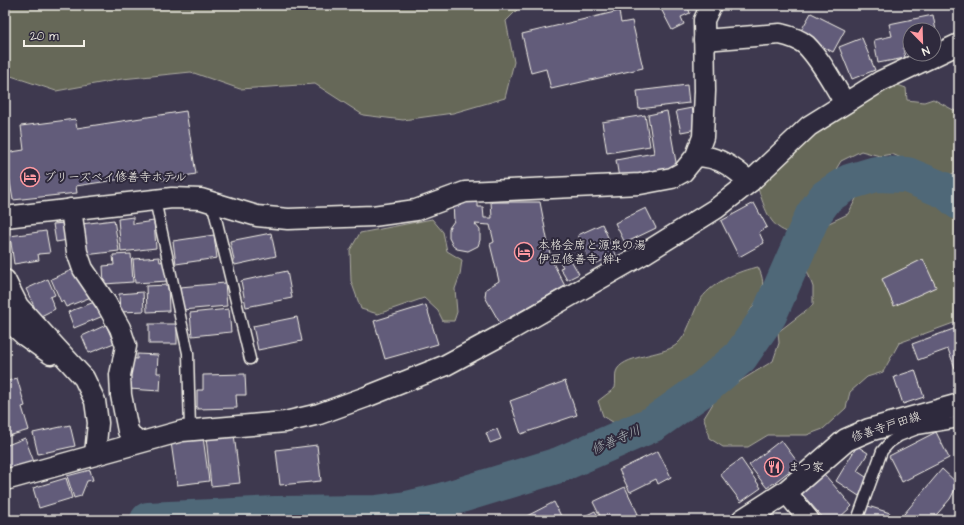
<svg xmlns="http://www.w3.org/2000/svg" width="964" height="525" font-family="'Architects Daughter','Klee One',sans-serif">
  <style>
    .green { fill: #666759; stroke: #adaca0 }
    .lines { fill: none; stroke-linecap: round; stroke-linejoin: round }
    .river { stroke: #4f6878; stroke-width: 36 }
    .building { fill: #625c7a; stroke: #f4f1e8 }
    .service-casing { stroke: #f4f1e8; stroke-width: 13 }
    .minor-casing { stroke: #f4f1e8; stroke-width: 23 }
    .primary-casing { stroke: #f4f1e8; stroke-width: 25 }
    .service { stroke: #2f2a3d; stroke-width: 10 }
    .minor { stroke: #2f2a3d; stroke-width: 20 }
    .primary { stroke: #2f2a3d; stroke-width: 22 }
    .labels { text-anchor: middle; dominant-baseline: central; stroke-width: 4; stroke-linejoin: round; paint-order: stroke }
    .poi-label { font-size: 12px; fill: #f4f1e8; stroke: #2f2a3d; text-anchor: start }
    .street-label { font-size: 12px; fill: #f4f1e8; stroke: #2f2a3d }
    .water-label { font-size: 13px; font-style: italic; fill: #b2babb; stroke: #2f2a3d }
  </style>
  <rect width="100%" height="100%" fill="#3e394f"/>
  <filter id="ink" filterUnits="userSpaceOnUse"><feTurbulence type="fractalNoise" baseFrequency=".025" numOctaves="2"/><feDisplacementMap in="SourceGraphic" scale="8" xChannelSelector="R" yChannelSelector="G"/><feConvolveMatrix kernelMatrix="1 2 1 2 8 2 1 2 1" color-interpolation-filters="sRGB"/></filter>
  <g filter="url(#ink)">
    <g class="green">
      <polygon points="5,5 522,5 506,21 514,62 505,98 453,113 403,120 363,115 315,84 240,89 191,72 122,79 56,91 5,74"/>
      <path d="M892 83 906 88 907 100 924 102 933 99 959 113V171L949 175 916 170 906 160 892 154 880 156 861 151 841 161 829 181 805 201 798 218 787 232C768 225 765 207 758 189L795 147Z"/>
      <polygon points="895,187 909,188 954,209 959,215 959,321 899,343 883,372 867,377 850,392 846,408 823,429 807,435 768,435 748,447 723,447 709,438 704,418 715,400 727,389 773,361 779,343 778,332 813,305 813,287 805,265 806,254 812,240 829,223 848,214 859,193"/>
      <polygon points="432,219 443,232 447,251 462,260 460,275 455,289 457,312 454,321 443,321 438,311 424,298 378,314 361,309 351,281 350,250 360,233"/>
      <path d="M758 267C770 290 756 298 747 317 745 322 744 329 742 334 738 340 728 345 723 349 703 367 685 397 657 401L647 414 616 424 603 416 598 401 615 388C616 383 615 377 616 372 621 355 662 356 676 345 689 334 691 316 699 302 709 284 739 270 758 267Z"/>
    </g>
    <g class="lines">
      <polyline class="river" points="148,520 275,514 376,513 407,509 441,501 559,465 653,424 704,388 740,357 769,315 813,215 826,197 849,182 876,174 907,175 946,191 959,202"/>
    </g>
    <g class="building">
      <polygon points="659,5 687,5 690,13 681,17 684,24 672,30"/>
      <polygon points="619,11 621,23 632,21 643,68 551,89 546,69 531,73 522,34"/>
      <polygon points="811,13 845,30 833,52 799,34"/>
      <polygon points="933,15 936,31 910,30 910,46 903,47 905,58 878,63 874,40 892,36 889,24"/>
      <polygon points="862,38 875,70 852,79 839,47"/>
      <polygon points="687,85 689,103 639,109 637,91"/>
      <polygon points="692,108 697,129 681,132 676,111"/>
      <polygon points="186,111 196,174 162,180 161,173 76,186 77,193 13,200 7,164 5,165 5,153 24,150 21,126 75,119 77,128"/>
      <polygon points="667,111 677,168 619,178 616,160 654,153 648,115"/>
      <polygon points="645,115 650,146 607,153 602,122"/>
      <polygon points="478,201 478,207 483,207 484,218 492,218 491,202 540,202 551,259 565,286 500,323 485,297 486,289 499,281 490,244 494,242 490,225 475,224 480,230 480,240 478,246 468,251 457,249 453,246 449,238 449,228 454,221 453,203"/>
      <polygon points="754,203 767,227 759,232 764,243 739,257 721,221"/>
      <polygon points="646,208 656,228 625,243 615,223"/>
      <polygon points="133,217 133,224 154,221 156,248 121,252 118,219"/>
      <polygon points="114,220 119,251 85,255 81,224"/>
      <polygon points="65,223 68,240 56,242 53,224"/>
      <polygon points="602,224 616,255 592,265 578,235"/>
      <polygon points="46,231 50,253 38,254 39,260 14,264 10,236"/>
      <polygon points="271,233 276,256 235,265 230,241"/>
      <polygon points="214,235 217,258 176,264 173,241"/>
      <polygon points="131,254 133,282 104,284 103,266 114,265 113,255"/>
      <polygon points="568,255 579,274 567,280 560,268 563,267 559,260"/>
      <polygon points="159,257 160,262 166,261 168,281 135,283 133,259"/>
      <polygon points="923,259 936,287 894,306 882,279"/>
      <polygon points="74,269 91,297 66,307 63,301 61,302 51,279"/>
      <polygon points="287,271 292,298 246,307 241,281"/>
      <polygon points="48,279 55,295 50,297 55,309 39,317 26,289"/>
      <polygon points="225,283 227,306 182,310 180,287"/>
      <polygon points="168,285 169,311 147,312 146,286"/>
      <polygon points="143,292 144,311 120,312 119,294"/>
      <polygon points="97,301 103,316 74,328 68,312"/>
      <polygon points="426,305 438,344 385,359 374,321"/>
      <polygon points="229,309 231,332 192,336 190,313"/>
      <polygon points="297,317 302,341 258,350 253,326"/>
      <rect x="149" y="324" width="28" height="20"/>
      <polygon points="106,325 114,343 89,353 82,336"/>
      <polygon points="959,327 959,367 955,368 948,349 918,360 912,344"/>
      <polygon points="137,354 158,355 157,373 161,373 160,391 129,389 130,358 137,359"/>
      <polygon points="915,370 924,397 903,404 894,377"/>
      <polygon points="245,374 246,395 236,395 237,408 197,409 197,390 203,390 203,375"/>
      <polygon points="17,378 25,406 22,407 29,430 5,437 5,382"/>
      <polygon points="565,381 577,415 521,434 510,401"/>
      <polygon points="70,425 75,446 38,454 33,433"/>
      <polygon points="497,429 501,439 490,443 486,433"/>
      <polygon points="936,432 949,458 902,482 889,456"/>
      <polygon points="234,434 240,483 211,486 206,437"/>
      <polygon points="203,437 209,481 177,485 171,442"/>
      <polygon points="25,438 34,462 10,472 5,459 5,446"/>
      <polygon points="781,440 799,464 767,488 749,465"/>
      <polygon points="317,445 321,481 280,485 276,450"/>
      <polygon points="857,446 868,453 857,471 869,479 859,496 836,481"/>
      <polygon points="658,451 671,477 658,484 656,479 630,492 619,470"/>
      <polygon points="741,459 761,488 741,502 720,474"/>
      <polygon points="942,469 958,484 950,499 938,513 930,520 899,520"/>
      <polygon points="90,470 93,480 87,481 81,496 74,498 67,476"/>
      <polygon points="824,474 852,506 837,520 825,520 802,494"/>
      <polygon points="66,478 72,498 39,508 33,488"/>
      <polygon points="625,487 638,514 625,520 602,520 593,502"/>
      <polygon points="554,502 563,520 529,520 527,516"/>
      <polygon points="868,506 890,513 888,520 863,520"/>
      <polygon points="595,511 600,520 577,520"/>
    </g>
    <g class="lines">
      <defs>
        <g id="service">
          <polyline points="155,200 188,353 190,430"/>
          <polyline points="212,202 250,359"/>
          <polyline points="857,520 882,451 890,442 899,436 917,429 959,422"/>
        </g>
        <g id="minor">
          <path d="M704 40 780 34C789 36 799 39 806 45 822 61 833 84 845 103"/>
          <path d="M696 156C719 156 734 168 750 182"/>
          <polyline points="71,209 77,252 83,269 106,303 120,328 126,346 120,375 121,395 128,431 137,443"/>
          <polyline points="5,217 172,198 201,199 257,216 288,219 373,216 416,210 465,192 640,184 672,178 683,172 696,156 703,137 705,91 704,20 711,5"/>
          <polyline points="5,280 18,306 84,378 95,401 98,423 95,454"/>
          <polyline points="5,318 24,335 51,354"/>
          <polyline points="5,480 182,431 285,422 319,414 366,397 444,366 498,337 645,253 717,208 750,182 809,126 881,81 959,44"/>
          <polyline points="786,492 809,520"/>
        </g>
        <polyline id="primary" points="743,520 786,492 846,440 869,430 959,405"/>
      </defs>
      <use href="#service" class="service-casing"/>
      <use href="#minor" class="minor-casing"/>
      <use href="#primary" class="primary-casing"/>
      <use href="#service" class="service"/>
      <use href="#minor" class="minor"/>
      <use href="#primary" class="primary"/>
    </g>
  </g>
  <defs>
    <symbol id="hotel-ring" viewBox="-11 -11 22 22"><circle r="9.5" fill="#2f2a3d" stroke="#ff9aa2" stroke-width="1.5"/><path d="M-6-4.5h1.5V1H6V5H4.5V3h-9V5H-6ZM-4 0a1.8 1.8 0 1 1 3.6 0ZM.5 0V-2.5h3Q6-2.5 6 0Z" fill="#ff9aa2"/></symbol>
    <symbol id="restaurant-ring" viewBox="-11 -11 22 22"><circle r="9.5" fill="#2f2a3d" stroke="#ff9aa2" stroke-width="1.5"/><path d="M-5-6h1v4h1v-4h1v4h1v-4h1v5L-1.5 .5V6h-2V.5L-5-1ZM5-6V6H3V1.5H1.5Q1.5-4 5-6Z" fill="#ff9aa2"/></symbol>
  </defs>
  <g fill-rule="evenodd">
    <use href="#hotel-ring" x="19" y="166" width="22" height="22"/>
    <use href="#hotel-ring" x="513" y="241" width="22" height="22"/>
    <use href="#restaurant-ring" x="763" y="456" width="22" height="22"/>
  </g>
  <g class="labels">
    <g class="poi-label">
      <text x="44" y="177">ブリーズベイ修善寺ホテル</text>
      <text x="538" y="245">本格会席と源泉の湯<tspan x="538" dy="14">伊豆修善寺 絆+</tspan></text>
      <text x="788" y="467">まつ家</text>
    </g>
    <g class="street-label">
      <text transform="translate(886 427) rotate(-18)">修善寺戸田線</text>
    </g>
    <g class="water-label">
      <text transform="translate(616 440) rotate(-24)">修善寺川</text>
    </g>
  </g>
  <rect width="964" height="525" fill="none" stroke="#2f2a3d" stroke-width="20"/>
  <rect x="10" y="10" width="944" height="505" fill="none" stroke="#f4f1e8" stroke-width="1.5" filter="url(#ink)"/>
  <g transform="translate(922 42) rotate(157)"><circle r="19" fill="#2f2a3d" stroke="#7e7a81"/>
  <path d="M0-3L7 15L0 10L-7 15Z" fill="#ff9aa2"/>
  <text y="-6" font-size="11" font-weight="bold" text-anchor="middle" fill="#f4f1e8">N</text>
  </g>
  <path d="M24 40v6h60v-6" fill="none" stroke="#f4f1e8" stroke-width="2"/>
  <text x="30" y="40" font-size="12" fill="#f4f1e8" stroke="#2f2a3d" stroke-width="3" paint-order="stroke">20 m</text>
</svg>
